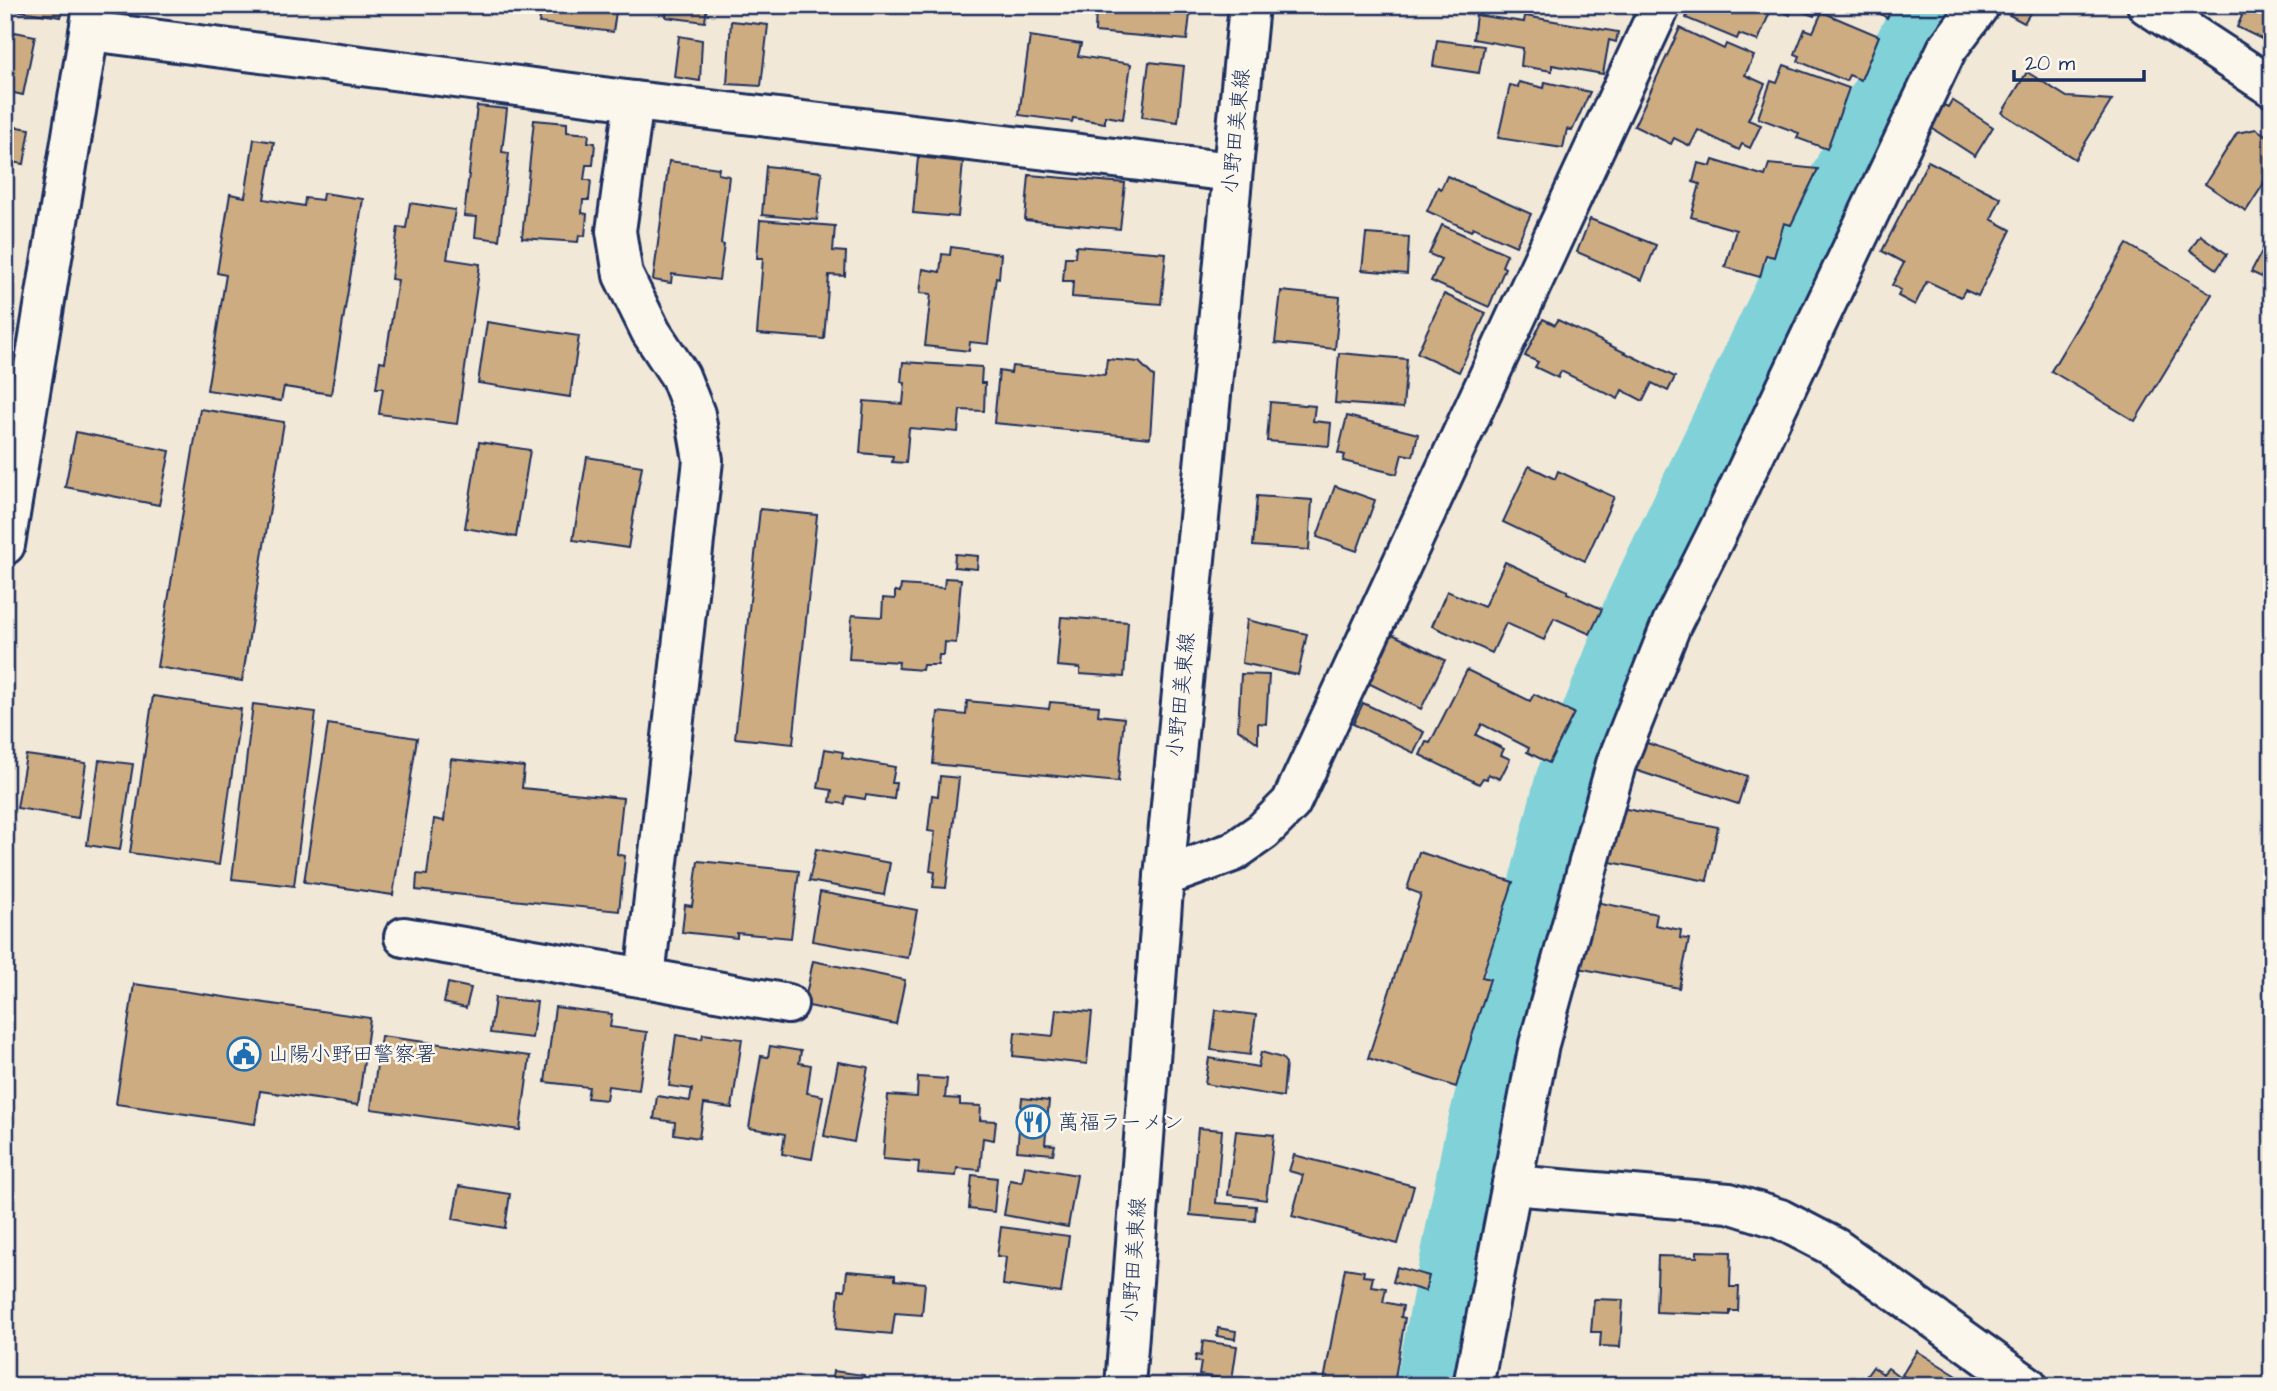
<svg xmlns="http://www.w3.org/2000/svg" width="2277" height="1391" font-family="'Architects Daughter','Klee One',sans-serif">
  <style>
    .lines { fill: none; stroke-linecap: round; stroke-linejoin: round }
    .river { stroke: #81d2d8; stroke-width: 77 }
    .building { fill: #ceac81; stroke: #1b2f5e; stroke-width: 2 }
    .street-casing { stroke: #1b2f5e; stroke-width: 44 }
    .secondary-casing { stroke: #1b2f5e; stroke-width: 44 }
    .primary-casing { stroke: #1b2f5e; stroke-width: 44 }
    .street { stroke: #fbf7ec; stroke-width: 38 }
    .secondary { stroke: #fbf7ec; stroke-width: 38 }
    .primary { stroke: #fbf7ec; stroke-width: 38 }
    .labels { text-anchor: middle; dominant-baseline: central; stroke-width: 5; stroke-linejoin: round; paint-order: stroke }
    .street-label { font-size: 21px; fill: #1b2f5e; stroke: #fbf7ec }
    .poi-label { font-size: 21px; fill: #1b2f5e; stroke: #fbf7ec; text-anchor: start }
  </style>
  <rect width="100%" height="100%" fill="#f2e8d7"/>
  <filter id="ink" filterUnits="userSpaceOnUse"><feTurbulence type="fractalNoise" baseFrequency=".0143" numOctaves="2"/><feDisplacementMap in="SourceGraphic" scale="14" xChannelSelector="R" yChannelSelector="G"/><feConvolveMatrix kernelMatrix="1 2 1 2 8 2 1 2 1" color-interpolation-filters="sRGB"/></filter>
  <g filter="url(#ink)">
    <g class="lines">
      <polyline class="river" points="1434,1386 1481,1146 1573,784 1643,608 1775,331 1934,5"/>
    </g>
    <g class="building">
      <polygon points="14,5 63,5 61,17 13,10"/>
      <polygon points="542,5 617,5 613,32 539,23"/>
      <polygon points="651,5 707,5 705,22 666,17 666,10 651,7"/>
      <polygon points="1691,5 1819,5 1814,16 1793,8 1790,15 1772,7 1758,41 1739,34 1737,39 1686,18"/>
      <polygon points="1867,5 1894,5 1887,18"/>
      <polygon points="2008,5 2035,5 2024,23 2004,12"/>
      <polygon points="2241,5 2272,5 2272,52 2265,49 2268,42 2237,27 2242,16 2237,13"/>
      <polygon points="1096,6 1190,14 1187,40 1095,32"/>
      <polygon points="1822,12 1879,36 1861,80 1849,75 1846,81 1798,61 1800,56 1795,54 1805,29 1813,32"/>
      <polygon points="1476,15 1524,22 1525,16 1618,32 1616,42 1609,40 1603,74 1552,65 1552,71 1521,66 1523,48 1473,39"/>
      <polygon points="731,21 768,25 761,86 727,84"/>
      <polygon points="1680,28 1724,49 1726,44 1754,56 1745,75 1765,84 1748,120 1761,125 1750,148 1742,144 1739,150 1698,130 1690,146 1674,138 1671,144 1634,126"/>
      <polygon points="5,30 35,36 23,95 5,91"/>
      <polygon points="679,36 702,40 700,81 674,77"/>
      <polygon points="1030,36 1081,44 1078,56 1131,64 1123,119 1105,116 1105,123 1073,118 1072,122 1019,115"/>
      <polygon points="1437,40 1484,46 1479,73 1433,66"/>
      <polygon points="1149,62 1184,66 1178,122 1142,117"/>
      <polygon points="1784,65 1849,88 1827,149 1797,138 1799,133 1758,118 1771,81 1777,83"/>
      <polygon points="2027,72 2067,97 2112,100 2075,159 2002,113"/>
      <polygon points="1519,82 1544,88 1545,82 1590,92 1572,131 1567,129 1563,148 1498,138 1510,85 1518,87"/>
      <polygon points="1952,100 1993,127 1975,156 1930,127 1944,105 1948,107"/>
      <polygon points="477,106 507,109 502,152 509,153 499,240 475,237 477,217 464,216"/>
      <polygon points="534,120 567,123 567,132 589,134 588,142 595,143 593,165 586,165 584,180 591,180 589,200 583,200 582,213 587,214 585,236 579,235 578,242 522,238"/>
      <polygon points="5,125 30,129 24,164 5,161"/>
      <polygon points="2256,129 2272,139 2272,171 2246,211 2205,184 2237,133"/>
      <polygon points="254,139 274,142 264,199 304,206 305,198 322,200 323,193 363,199 331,394 284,387 281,401 207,390 226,275 217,273 230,194 245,197"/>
      <polygon points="918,157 963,162 958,217 913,213"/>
      <polygon points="1713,160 1765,176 1769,164 1818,169 1791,225 1784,223 1774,257 1766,255 1760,277 1725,267 1736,230 1691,217 1700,184 1693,182 1698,163 1711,166"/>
      <polygon points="669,161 719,168 718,174 729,176 721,244 724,245 719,280 672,274 671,283 653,280"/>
      <polygon points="1928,161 2001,198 1991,219 2011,230 1978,296 1965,290 1961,297 1927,281 1915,305 1898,296 1901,290 1892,285 1904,263 1882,251"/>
      <polygon points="766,166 822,172 817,220 762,215"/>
      <polygon points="1029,175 1125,183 1120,229 1025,220"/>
      <polygon points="1447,176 1531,214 1516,246 1473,227 1471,231 1427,211 1438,187 1441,189"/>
      <polygon points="410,203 455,210 447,259 480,264 457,424 379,414 383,388 376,388 380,361 385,362 398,280 391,279 398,227 406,228"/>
      <polygon points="1590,219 1656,245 1642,280 1577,252"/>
      <polygon points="760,220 835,226 833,251 846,252 845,276 829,275 824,339 757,334 763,258 757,258"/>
      <polygon points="1442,225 1507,254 1502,266 1505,268 1489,307 1431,281 1441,259 1429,254"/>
      <polygon points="5,227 12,228 9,247 5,247"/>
      <polygon points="2272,232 2272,282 2251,272"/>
      <polygon points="1366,234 1409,237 1407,274 1362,270"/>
      <polygon points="2200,235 2227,254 2217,269 2190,250"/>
      <polygon points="2127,244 2212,294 2135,421 2051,371"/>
      <polygon points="1076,246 1166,253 1161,304 1072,297 1073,281 1063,281 1065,257 1075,257"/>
      <polygon points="951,247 1001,254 999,278 996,277 988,344 970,342 969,351 925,346 931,294 920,293 923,269 940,272 942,254 950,255"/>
      <polygon points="1281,291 1340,297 1335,349 1275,343"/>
      <polygon points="1444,294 1486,313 1459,372 1417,353"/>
      <polygon points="1543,319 1555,325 1558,320 1675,377 1668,391 1652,383 1643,401 1622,390 1618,399 1561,371 1558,378 1535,367 1538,362 1525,356"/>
      <polygon points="487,322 579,336 570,397 478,383"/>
      <polygon points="1339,353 1407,359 1403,408 1335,403"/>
      <polygon points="1107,359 1139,362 1154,377 1150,438 994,423 999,371 1011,373 1012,366 1105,375"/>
      <polygon points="903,362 982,367 981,383 985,383 984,411 960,410 958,432 909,428 906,463 892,462 893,456 860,453 864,401 903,404 905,383 901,382"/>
      <polygon points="1270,402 1315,406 1313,421 1331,423 1329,446 1267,441"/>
      <polygon points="200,409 284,422 242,681 157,667"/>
      <polygon points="1347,416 1418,434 1413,456 1402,454 1397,474 1343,461 1345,455 1338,453"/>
      <polygon points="76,432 170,451 159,505 65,487"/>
      <polygon points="479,442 530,450 516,537 465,528"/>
      <polygon points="587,457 642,466 628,548 573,540"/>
      <polygon points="1529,466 1555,479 1558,471 1614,497 1585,561 1503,522"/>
      <polygon points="1335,486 1375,500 1357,551 1317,537"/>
      <polygon points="1257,496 1312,500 1309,550 1253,546"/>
      <polygon points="760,509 817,515 793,744 735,738"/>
      <polygon points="955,554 978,556 977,569 954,567"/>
      <polygon points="1505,562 1568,591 1567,593 1602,609 1590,634 1554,618 1544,640 1506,623 1492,653 1432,626 1447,591 1484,607"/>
      <polygon points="945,578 961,579 956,643 945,642 944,655 939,655 938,665 923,665 922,670 898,668 899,662 849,659 852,615 882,617 883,598 895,599 895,591 900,592 901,585 944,588"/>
      <polygon points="1061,617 1128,622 1124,677 1080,674 1080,668 1057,666"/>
      <polygon points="1247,620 1307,634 1298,675 1242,663"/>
      <polygon points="1386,631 1445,660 1421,709 1362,680"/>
      <polygon points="1467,670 1530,701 1534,694 1574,713 1549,763 1527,752 1529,748 1482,724 1476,735 1504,749 1501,755 1510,759 1500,779 1488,774 1487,779 1483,778 1479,784 1420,755 1426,742 1430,743"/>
      <polygon points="1241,674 1269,675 1266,724 1258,723 1258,743 1238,729"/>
      <polygon points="153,696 241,709 219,865 130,853"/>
      <polygon points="967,701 1049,709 1050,702 1099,706 1098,715 1124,718 1118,782 933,764 938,712 966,715"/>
      <polygon points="1363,703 1424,732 1414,753 1353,724"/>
      <polygon points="253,704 316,712 294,886 232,879"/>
      <polygon points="328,724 417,738 393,895 304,882"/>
      <polygon points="1644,742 1747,776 1738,804 1635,770"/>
      <polygon points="825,749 843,752 842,758 895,767 892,783 896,783 894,799 866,795 865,799 846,796 845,804 830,802 832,790 818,788"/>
      <polygon points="26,755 86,763 78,818 17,808"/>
      <polygon points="451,759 524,767 522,788 623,798 617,854 625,856 619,911 416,890 417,874 427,875 434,819 444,821"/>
      <polygon points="99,760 133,764 120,850 87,845"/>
      <polygon points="940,776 959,778 946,888 933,887 935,872 930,871 935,832 928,831 932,795 938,796"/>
      <polygon points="1616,807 1718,827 1707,881 1605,861"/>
      <polygon points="816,849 890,863 884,895 809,881"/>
      <polygon points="1419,852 1513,882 1482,977 1490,979 1456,1087 1368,1058 1421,894 1407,889"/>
      <polygon points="698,861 799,871 791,938 737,933 737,938 682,932 685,905 692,906"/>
      <polygon points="820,892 917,910 908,958 812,941"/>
      <polygon points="1591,901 1657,914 1655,925 1681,930 1680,938 1689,939 1679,988 1578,968"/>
      <polygon points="813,961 905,980 896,1024 804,1005"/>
      <polygon points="448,983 471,988 466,1008 444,1003"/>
      <polygon points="134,984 370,1018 358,1105 260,1091 255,1124 116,1104"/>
      <polygon points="495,998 537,1002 532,1038 490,1033"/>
      <polygon points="555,1007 612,1014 610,1027 647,1032 639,1090 608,1086 606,1100 587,1098 589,1087 545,1082"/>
      <polygon points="1056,1009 1092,1012 1087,1064 1013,1056 1015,1032 1053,1036"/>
      <polygon points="1216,1010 1256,1015 1250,1055 1211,1050"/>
      <polygon points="703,1034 742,1039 732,1108 704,1104 699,1138 674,1134 675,1122 654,1119 657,1096 690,1101 692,1089 669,1086 676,1035 702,1039"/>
      <polygon points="381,1036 530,1056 520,1130 371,1109"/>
      <polygon points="770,1046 801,1051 799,1063 811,1065 807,1093 823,1096 812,1159 782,1154 785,1134 749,1128 761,1056 768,1057"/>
      <polygon points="1261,1052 1282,1058 1286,1063 1283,1097 1205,1084 1209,1058 1258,1067"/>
      <polygon points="838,1062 868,1067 854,1142 824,1136"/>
      <polygon points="918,1077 947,1079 945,1098 960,1099 960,1105 981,1106 980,1120 996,1121 994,1140 983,1138 980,1170 957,1168 956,1176 918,1173 919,1162 883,1159 888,1095 917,1097"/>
      <polygon points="1022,1098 1049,1101 1045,1144 1055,1145 1053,1154 1017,1151"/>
      <polygon points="1198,1128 1222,1130 1216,1203 1256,1206 1255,1221 1190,1215"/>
      <polygon points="1236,1131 1274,1135 1266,1200 1228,1195"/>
      <polygon points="1294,1155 1414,1186 1398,1244 1292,1216 1303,1175 1289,1171"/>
      <polygon points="1025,1166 1077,1175 1068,1227 1004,1215 1010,1180 1022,1182"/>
      <polygon points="972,1175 997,1178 994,1212 969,1209"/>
      <polygon points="459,1186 510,1194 505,1228 453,1219"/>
      <polygon points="1001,1227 1069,1236 1061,1293 1003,1285 1006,1257 997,1256"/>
      <polygon points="1697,1251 1731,1252 1730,1287 1739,1287 1738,1311 1730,1311 1730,1315 1656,1312 1658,1256 1697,1257"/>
      <polygon points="1397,1267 1429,1276 1425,1291 1393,1282"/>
      <polygon points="1345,1268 1364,1271 1363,1276 1373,1277 1371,1286 1386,1288 1383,1302 1403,1306 1401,1317 1405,1318 1394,1384 1386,1382 1385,1386 1323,1386"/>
      <polygon points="847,1271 895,1275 895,1280 925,1283 922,1315 895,1313 892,1334 836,1329 839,1290 845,1290"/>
      <polygon points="1594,1299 1623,1300 1620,1347 1600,1346 1601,1332 1591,1332"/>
      <polygon points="1218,1328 1236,1331 1235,1339 1217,1336"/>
      <polygon points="1203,1341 1237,1346 1232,1380 1199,1375 1201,1362 1195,1361 1196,1355 1201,1356"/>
      <polygon points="1917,1351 1970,1384 1969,1386 1920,1386 1902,1375"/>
      <polygon points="1873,1367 1883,1374 1888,1368 1912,1386 1859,1386"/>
      <polygon points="833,1371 864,1375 863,1386 831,1386"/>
    </g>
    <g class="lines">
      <defs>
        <g id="street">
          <polyline points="2147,5 2272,87"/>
          <polyline points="90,31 634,101 1232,172"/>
          <polyline points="634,101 616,231 623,275 651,332 680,376 695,414 703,460 645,978"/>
          <polyline points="5,545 93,7"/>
          <polyline points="1164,877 1233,852 1263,831 1291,803 1661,5"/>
          <polyline points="404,937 645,978 788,1004"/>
          <polyline points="1473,1386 1539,1044 1616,764 1672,623 1721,525 1947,49 1980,5"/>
        </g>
        <polyline id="secondary" points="1512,1185 1729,1203 1780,1219 1834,1247 2028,1386"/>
        <polyline id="primary" points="1125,1386 1164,877 1249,5"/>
      </defs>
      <use href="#street" class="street-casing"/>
      <use href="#secondary" class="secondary-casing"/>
      <use href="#primary" class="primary-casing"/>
      <use href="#street" class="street"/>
      <use href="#secondary" class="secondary"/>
      <use href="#primary" class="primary"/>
    </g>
  </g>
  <defs>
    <symbol id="civic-ring" viewBox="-11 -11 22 22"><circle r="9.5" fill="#fbf7ec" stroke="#1f6fb2" stroke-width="1.5"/><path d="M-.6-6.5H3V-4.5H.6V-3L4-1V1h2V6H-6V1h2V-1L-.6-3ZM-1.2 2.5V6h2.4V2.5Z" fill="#1f6fb2"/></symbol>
    <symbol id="restaurant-ring" viewBox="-11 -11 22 22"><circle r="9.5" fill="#fbf7ec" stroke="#1f6fb2" stroke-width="1.5"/><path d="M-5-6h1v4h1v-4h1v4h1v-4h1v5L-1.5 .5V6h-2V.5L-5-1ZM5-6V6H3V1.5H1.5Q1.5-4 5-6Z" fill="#1f6fb2"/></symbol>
  </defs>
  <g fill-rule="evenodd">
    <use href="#civic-ring" x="225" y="1035" width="38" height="38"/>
    <use href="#restaurant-ring" x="1014" y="1103" width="38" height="38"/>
  </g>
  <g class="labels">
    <g class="street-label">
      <text transform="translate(1236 131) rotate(-84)">小野田美東線</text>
      <text transform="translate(1181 695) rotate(-84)">小野田美東線</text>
      <text transform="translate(1134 1260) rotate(-86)">小野田美東線</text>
    </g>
    <g class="poi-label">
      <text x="268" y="1054">山陽小野田警察署</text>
      <text x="1058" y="1122">萬福ラーメン</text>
    </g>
  </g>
  <rect width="2277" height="1391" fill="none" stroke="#fbf7ec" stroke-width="28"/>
  <rect x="14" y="14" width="2249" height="1363" fill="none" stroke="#1b2f5e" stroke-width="2.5" filter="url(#ink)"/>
  <path d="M2014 70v10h130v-10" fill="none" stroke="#1b2f5e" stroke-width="3.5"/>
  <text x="2025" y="70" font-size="21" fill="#1b2f5e" stroke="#fbf7ec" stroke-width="5" paint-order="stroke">20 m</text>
</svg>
